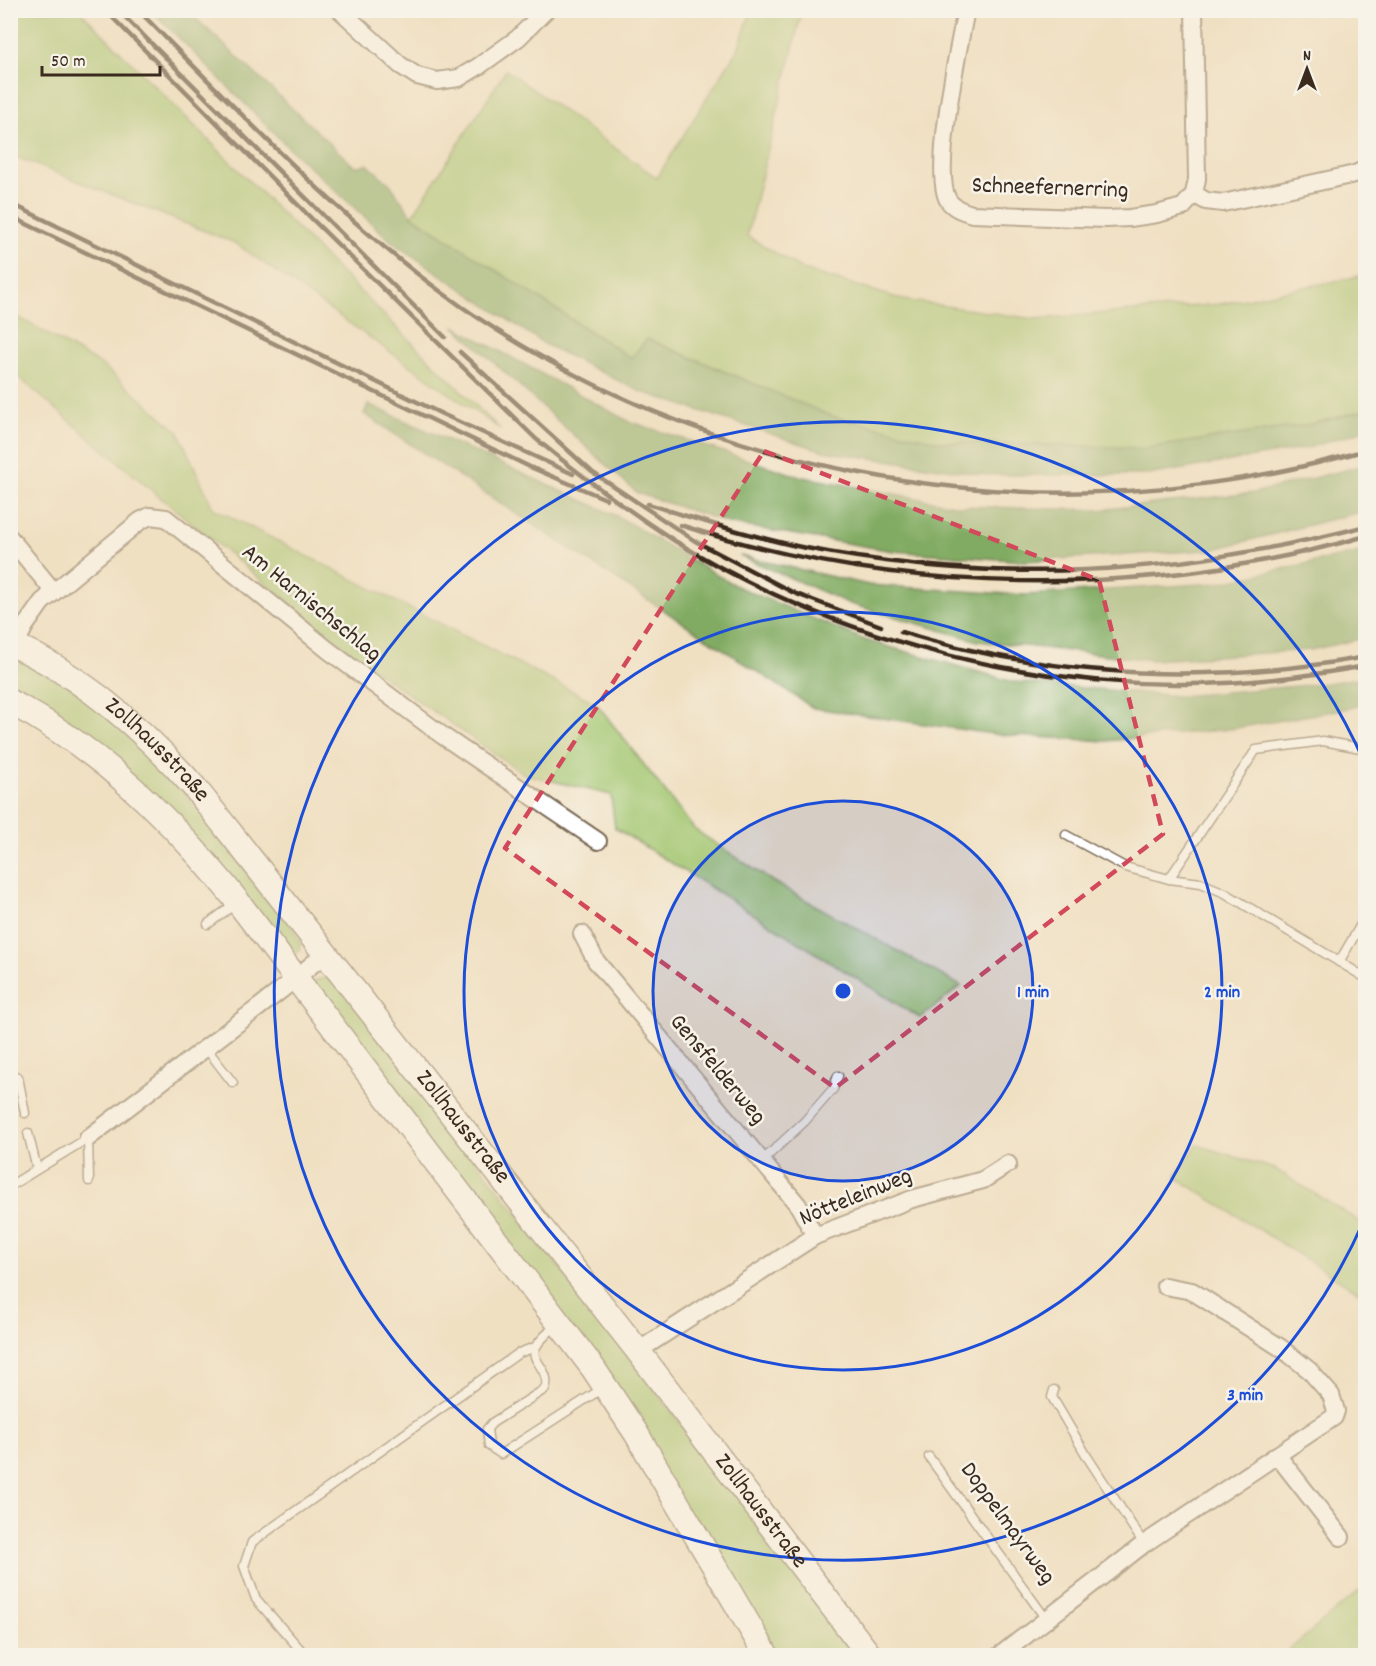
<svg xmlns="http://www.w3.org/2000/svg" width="1376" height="1666" font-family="Dekko,sans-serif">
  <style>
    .green { fill: #a2c670; stroke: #6e7847; stroke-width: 1.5 }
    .forest { fill: #81ab62; stroke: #5e6a40; stroke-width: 1.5 }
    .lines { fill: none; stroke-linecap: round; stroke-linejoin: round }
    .service-casing { stroke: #7a6a57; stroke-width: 11 }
    .minor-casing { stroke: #7a6a57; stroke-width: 20 }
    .secondary-casing { stroke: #7a6a57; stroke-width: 27 }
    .service { stroke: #fff; stroke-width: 8 }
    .minor { stroke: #fff; stroke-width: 16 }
    .secondary { stroke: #fff; stroke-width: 24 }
    .rail { stroke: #3b2a1e; stroke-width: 4.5 }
    .marked { fill: none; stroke: #d1495b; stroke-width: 4.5; stroke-dasharray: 12 8; stroke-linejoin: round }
    .ring { fill: none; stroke: #1d4ed8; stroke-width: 3 }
    .labels { text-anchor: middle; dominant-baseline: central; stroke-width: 5; stroke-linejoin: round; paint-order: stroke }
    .street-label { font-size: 24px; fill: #3b2a1e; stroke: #f7f3e8 }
    .centre { fill: #1d4ed8; stroke: #f7f3e8; stroke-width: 3 }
    .ring-label { font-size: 18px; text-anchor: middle; font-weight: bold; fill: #1d4ed8; stroke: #f7f3e8; stroke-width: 5; stroke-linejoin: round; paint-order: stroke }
  </style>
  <rect width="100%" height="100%" fill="#f7f3e8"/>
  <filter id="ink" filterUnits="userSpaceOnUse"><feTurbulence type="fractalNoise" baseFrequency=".0167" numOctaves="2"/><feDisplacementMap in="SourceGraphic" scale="12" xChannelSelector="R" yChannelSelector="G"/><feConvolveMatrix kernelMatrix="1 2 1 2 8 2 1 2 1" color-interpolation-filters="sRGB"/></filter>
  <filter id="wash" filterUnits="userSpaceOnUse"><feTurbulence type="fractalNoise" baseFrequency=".008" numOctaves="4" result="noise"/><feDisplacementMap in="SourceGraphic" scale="24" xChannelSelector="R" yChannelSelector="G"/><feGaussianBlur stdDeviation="1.35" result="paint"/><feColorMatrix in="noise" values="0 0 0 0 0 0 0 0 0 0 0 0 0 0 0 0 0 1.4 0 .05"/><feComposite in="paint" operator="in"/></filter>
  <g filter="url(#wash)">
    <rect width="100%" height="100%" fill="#f0e0c2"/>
    <g class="green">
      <polygon points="10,11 80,11 335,267 500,429 235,243 11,155"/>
      <polygon points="751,11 802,11 747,236 804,270 904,300 1035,319 1220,304 1365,275 1365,410 1307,425 1146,448 941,442 831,416 647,339 631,358 412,216 506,70 657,178 739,47"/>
      <polygon points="11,313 103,366 178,431 213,508 596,703 694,829 775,883 961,986 920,1018 615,828 611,795 524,774 358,659 156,494 11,371"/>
      <polygon points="10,653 78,690 164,768 292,927 300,942 300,950 293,954 283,952 198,847 11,694"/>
      <polygon points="324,978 337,981 861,1655 770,1655 637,1432 311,985 316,980"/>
      <polygon points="1197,1145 1275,1169 1365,1225 1365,1296 1175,1177"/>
      <polygon points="1365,1586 1365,1655 1283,1655"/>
    </g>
    <g class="forest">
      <polygon points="152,11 188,11 355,167 367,164 390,184 412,216 631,358 647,339 831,416 941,442 1146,448 1307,425 1365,410 1365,430 1308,448 1148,475 987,475 823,451 639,391 546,345 393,243 290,149"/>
      <polygon points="454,326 628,421 798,476 960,506 1097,510 1253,493 1365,465 1365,511 1211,550 1024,561 893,551 732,524 637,493"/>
      <polygon points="368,404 617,516 736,586 865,640 1014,682 1179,696 1320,684 1365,677 1365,704 1350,708 1231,729 1106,741 1000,735 813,708 364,414"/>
      <polygon points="1365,551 1365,638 1311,650 1153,660 978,641 850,604 740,556 869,585 1027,595 1217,583"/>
    </g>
  </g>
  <g filter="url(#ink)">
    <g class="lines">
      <defs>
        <g id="service">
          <polyline points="1066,835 1125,867 1169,879 1201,883 1225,893 1366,978"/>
          <polyline points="1169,879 1256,750 1323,741 1366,749"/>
          <polyline points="208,924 235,904"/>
          <polyline points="1339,962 1366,916"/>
          <polyline points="206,1048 233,1083"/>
          <polyline points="10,1074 18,1077 25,1113"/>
          <polyline points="28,1133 37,1169"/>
          <polyline points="762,1161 805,1121 833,1089 838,1076"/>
          <polyline points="10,1186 88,1138 89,1181"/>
          <path d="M557 1324C551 1331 538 1340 535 1349 530 1361 552 1371 545 1389L492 1423 487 1429 489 1446 501 1454 603 1388"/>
          <polyline points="1054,1390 1052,1397 1088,1458 1144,1544"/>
          <polyline points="929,1457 1046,1619"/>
          <polyline points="306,1656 256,1599 244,1566 252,1542 519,1353 535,1347"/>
        </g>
        <g id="minor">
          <polyline points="340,10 400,65 417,76 437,81 459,78 479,66 518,38 546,10"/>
          <path d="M966 10C959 45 932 172 948 200 954 209 963 211 972 214L1106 219 1130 218 1157 214 1183 207 1194 194 1197 179 1194 10"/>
          <polyline points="1194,194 1206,201 1223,203 1355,174 1364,170"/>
          <polyline points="10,538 54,592"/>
          <polyline points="15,645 25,626 42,602 140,521 150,516 166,518 328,650 443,736 598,841"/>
          <polyline points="582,934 596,961 798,1205 815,1236"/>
          <polyline points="88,1138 280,991 326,953"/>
          <polyline points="638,1351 815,1236 912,1199 983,1180 1008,1164"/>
          <polyline points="1277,1455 1341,1537"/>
          <polyline points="999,1656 1144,1544 1334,1417 1336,1411 1331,1395 1309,1370 1281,1348 1192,1291 1165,1286"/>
        </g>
        <g id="secondary">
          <path id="s1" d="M10 643C83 676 143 729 195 788L638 1351 870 1656"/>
          <path d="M10 702C101 749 175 823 238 902L593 1368 636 1433 767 1656"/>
        </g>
      </defs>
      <use href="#service" class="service-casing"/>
      <use href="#minor" class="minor-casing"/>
      <use href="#secondary" class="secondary-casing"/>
      <use href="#service" class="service"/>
      <use href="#minor" class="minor"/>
      <use href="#secondary" class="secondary"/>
      <g class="rail">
        <path d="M105 10 312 219 536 439C580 475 627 510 675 541 823 633 1002 683 1176 684 1239 685 1303 677 1366 666"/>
        <polyline points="118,10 445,337"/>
        <path d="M138 10C236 108 332 212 444 294 705 485 1056 541 1366 450"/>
        <polyline points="10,203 442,414 573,474"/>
        <polyline points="10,216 530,467 606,499"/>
        <polyline points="460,352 592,472 695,541 794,593 881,626"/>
        <path d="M648 504C698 520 749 536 801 547 996 586 1173 576 1366 526"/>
        <path d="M680 525C900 596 1143 600 1366 536"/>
        <path d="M901 632C1054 678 1208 685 1366 657"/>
      </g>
    </g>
  </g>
  <path d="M0 0H1376V1666H0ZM764 451 1099 580 1163 834 835 1088 505 848Z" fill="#f0e0c2" fill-opacity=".55" fill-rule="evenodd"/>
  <path class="marked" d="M764 451 1099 580 1163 834 835 1088 505 848Z"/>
  <circle cx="843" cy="991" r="190" fill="#1d4ed8" fill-opacity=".12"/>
  <g class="ring">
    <circle cx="843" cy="991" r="190"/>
    <circle cx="843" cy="991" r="379"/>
    <path d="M1365 1218A569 569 0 1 1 1365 764"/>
  </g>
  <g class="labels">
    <g class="street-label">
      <text transform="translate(1050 189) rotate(2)">Schneefernerring</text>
      <text transform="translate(311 604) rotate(39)">Am Harnischschlag</text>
      <text stroke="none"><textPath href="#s1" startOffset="183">Zollhausstraße</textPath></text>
      <text transform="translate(717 1070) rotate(50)">Gensfelderweg</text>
      <text stroke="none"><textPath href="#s1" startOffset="669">Zollhausstraße</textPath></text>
      <text transform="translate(856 1198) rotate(-22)">Nötteleinweg</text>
      <text stroke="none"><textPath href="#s1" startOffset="1155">Zollhausstraße</textPath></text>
      <text transform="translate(1007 1524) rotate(54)">Doppelmayrweg</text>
    </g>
  </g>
  <circle cx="843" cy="991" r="9" class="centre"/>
  <g class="ring-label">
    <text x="1033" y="997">1 min</text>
    <text x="1222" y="997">2 min</text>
    <text x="1245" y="1400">3 min</text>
  </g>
  <rect width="1376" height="1666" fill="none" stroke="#f7f3e8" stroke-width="36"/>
  <g transform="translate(1307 69)" stroke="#f7f3e8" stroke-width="4.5" paint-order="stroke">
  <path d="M0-4.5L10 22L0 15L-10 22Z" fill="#3b2a1e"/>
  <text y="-9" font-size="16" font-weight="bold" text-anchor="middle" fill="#3b2a1e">N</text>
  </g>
  <path d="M42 66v9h118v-9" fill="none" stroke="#3b2a1e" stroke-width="3"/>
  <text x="51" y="66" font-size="18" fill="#3b2a1e" stroke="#f7f3e8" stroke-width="4.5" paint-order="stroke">50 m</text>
</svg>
